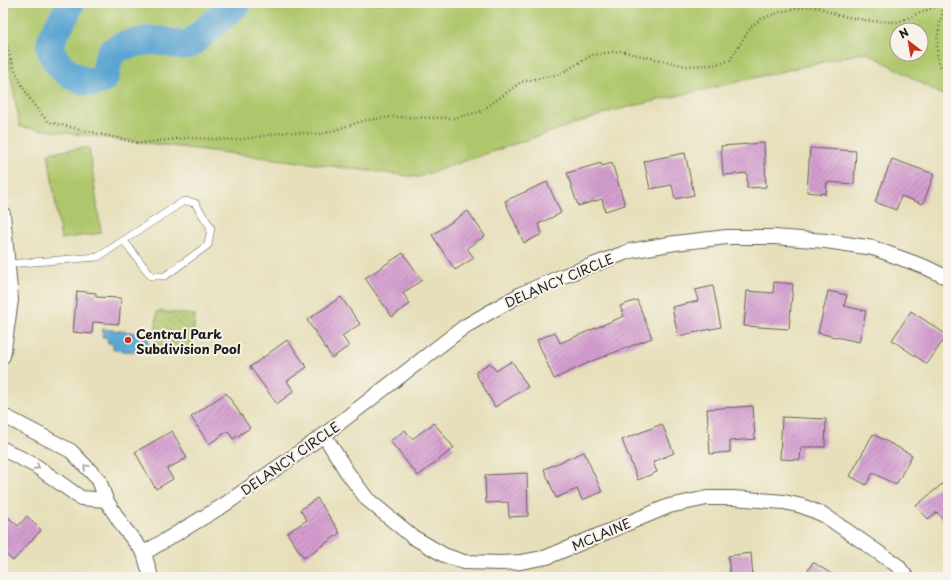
<svg xmlns="http://www.w3.org/2000/svg" width="951" height="580" font-family="'Playpen Sans',sans-serif">
  <style>
    .grass { fill: #afc76c; stroke: #667244; fill-rule: evenodd }
    .park { fill: url(#park-dots); stroke: #667244 }
    .water { fill: #5aa5d2; stroke: #3b6077 }
    .lines { fill: none; stroke-linecap: round; stroke-linejoin: round }
    .river { stroke: #5aa5d2; stroke-width: 29 }
    .building { fill: url(#building-hatch) }
    .service-casing { stroke: #636053; stroke-width: 8 }
    .minor-casing { stroke: #636053; stroke-width: 16 }
    .path { stroke: #636053; stroke-width: 2.5; stroke-dasharray: 1 3; stroke-linecap: butt }
    .service { stroke: #fff; stroke-width: 7 }
    .minor { stroke: #fff; stroke-width: 14 }
    .oneway { stroke: #999 }
    .poi-dot { fill: #c8321e; stroke: #f7f3e8; stroke-width: 1.5 }
    .labels { text-anchor: middle; dominant-baseline: central; stroke-width: 4; stroke-linejoin: round; paint-order: stroke }
    .street-label { font-size: 13px; fill: #1c1c1c; stroke: #f7f3e8 }
    .poi-label { font-size: 13px; font-weight: bold; fill: #1c1c1c; stroke: #f7f3e8; text-anchor: start }
  </style>
  <defs>
    <pattern id="park-dots" width="8" height="8" patternUnits="userSpaceOnUse"><rect width="8" height="8" fill="#afc76c"/><path d="M2 2h.1M6 6h.1" fill="none" stroke="#96aa5d" stroke-width="1.8" stroke-linecap="round"/></pattern>
    <pattern id="building-hatch" width="6" height="6" patternUnits="userSpaceOnUse"><rect width="6" height="6" fill="#d49ed0"/><path d="M-1 1l2-2M0 6l6-6M5 7l2-2" fill="none" stroke="#ab80a8"/></pattern>
  </defs>
  <rect width="100%" height="100%" fill="#f7f3e8"/>
  <filter id="ink" filterUnits="userSpaceOnUse"><feTurbulence type="fractalNoise" baseFrequency=".025" numOctaves="2"/><feDisplacementMap in="SourceGraphic" scale="8" xChannelSelector="R" yChannelSelector="G"/><feConvolveMatrix kernelMatrix="1 2 1 2 8 2 1 2 1" color-interpolation-filters="sRGB"/></filter>
  <filter id="wash" filterUnits="userSpaceOnUse"><feTurbulence type="fractalNoise" baseFrequency=".012" numOctaves="4" result="noise"/><feDisplacementMap in="SourceGraphic" scale="16" xChannelSelector="R" yChannelSelector="G"/><feGaussianBlur stdDeviation="0.9" result="paint"/><feColorMatrix in="noise" values="0 0 0 0 0 0 0 0 0 0 0 0 0 0 0 0 0 1.4 0 .05"/><feComposite in="paint" operator="in"/></filter>
  <g filter="url(#wash)">
    <rect width="100%" height="100%" fill="#e6dfba"/>
    <g class="grass">
      <path d="M3 3H948V98L866 52 612 111 418 177 20 127 3 31ZM897 30H921V54H897Z"/>
      <polygon points="89,147 101,233 61,239 48,153"/>
    </g>
    <polygon class="park" points="157,311 195,315 192,350 154,346"/>
    <polygon class="water" points="103,329 149,334 147,353 113,350 113,344 107,343 108,338 102,337"/>
    <g class="lines">
      <path class="river" d="M70 3C66 16 57 26 52 39 46 56 65 73 79 79 87 83 97 84 104 78 107 71 107 60 111 53 117 45 149 39 159 41 170 42 180 47 190 44L237 3"/>
    </g>
    <g id="blocks">
      <g class="building">
        <polygon points="764,143 766,187 747,188 747,173 723,175 721,146"/>
        <polygon points="810,148 856,151 854,184 827,182 826,194 807,192"/>
        <polygon points="685,153 694,195 675,199 672,185 650,189 644,161"/>
        <polygon points="892,159 934,174 923,204 901,196 896,210 875,202"/>
        <polygon points="601,163 602,166 612,163 625,205 605,211 602,199 578,206 567,173"/>
        <polygon points="547,182 561,213 538,224 542,234 524,243 505,201"/>
        <polygon points="468,211 485,236 467,248 474,258 455,270 432,235"/>
        <polygon points="403,253 422,280 403,293 410,304 392,317 365,278"/>
        <polygon points="774,282 793,284 789,329 744,326 747,291 773,293"/>
        <polygon points="713,286 721,327 678,336 672,307 698,301 695,290"/>
        <polygon points="77,291 96,293 96,297 121,298 119,324 93,322 92,334 73,332"/>
        <polygon points="828,291 847,295 844,306 866,311 859,342 818,333"/>
        <polygon points="341,297 360,324 342,336 349,346 332,358 307,320"/>
        <polygon points="637,300 652,338 592,361 554,379 537,340 555,332 560,343 624,316 620,306"/>
        <polygon points="911,311 947,335 927,364 892,340"/>
        <polygon points="287,340 307,367 287,381 294,391 277,404 250,367"/>
        <polygon points="512,361 528,387 495,407 475,372 490,363 496,371"/>
        <polygon points="226,393 250,428 233,439 228,431 209,444 191,417"/>
        <polygon points="753,406 755,439 730,441 730,452 710,454 707,409"/>
        <polygon points="782,417 826,419 825,447 801,447 800,460 780,459"/>
        <polygon points="434,423 454,448 418,476 390,441 405,430 412,439"/>
        <polygon points="662,424 674,453 653,462 657,472 638,480 622,440"/>
        <polygon points="172,431 187,458 167,469 173,479 156,489 135,452"/>
        <polygon points="873,434 912,455 896,485 873,473 866,485 850,476"/>
        <polygon points="584,452 602,492 582,500 577,489 556,498 544,469"/>
        <polygon points="527,473 528,516 509,517 508,502 486,503 485,475"/>
        <polygon points="948,479 948,525 937,512 928,519 916,506"/>
        <polygon points="317,498 340,533 304,558 287,533 307,520 300,510"/>
        <polygon points="3,513 18,526 27,516 41,530 13,561 3,552"/>
        <polygon points="751,553 753,577 730,577 728,556"/>
        <polygon points="813,562 836,577 804,577"/>
      </g>
    </g>
  </g>
  <g filter="url(#ink)">
    <use href="#blocks" fill-opacity="0" stroke="#636053" stroke-width="1"/>
    <g class="lines">
      <defs>
        <polyline id="service" points="8,264 98,257 184,201 195,203 211,228 208,245 165,276 151,276 124,241"/>
        <g id="minor">
          <polyline points="3,214 11,300 3,356"/>
          <polyline points="3,418 8,418 71,451 99,480 106,500 124,528 144,553 151,577"/>
          <polyline points="324,435 347,472 367,499 413,537 444,555 464,562 501,563 521,562 547,557 669,506 707,498 733,498 784,502 802,506 824,515 898,566 906,577"/>
          <polyline points="3,449 36,466 81,498 106,500"/>
          <polyline points="144,553 224,505 324,435 464,327 521,294 558,278 630,251 675,243 727,237 774,237 826,241 873,248 925,267 948,278"/>
        </g>
      </defs>
      <use href="#service" class="service-casing"/>
      <use href="#minor" class="minor-casing"/>
      <g class="path">
        <path d="M946 3C940 17 933 52 940 65 942 69 946 72 948 76"/>
        <path d="M3 32C12 66 23 97 49 122L138 143 189 138 237 140 288 132 322 134 366 120 391 117 453 118 480 112 521 82 560 74 592 55 620 51 686 66 714 65 730 60 751 27 761 19 780 12 808 6 821 8 837 15 870 21 898 22 944 3"/>
      </g>
      <use href="#service" class="service"/>
      <use href="#minor" class="minor"/>
    </g>
    <defs><path id="oneway-chevron" d="M-2-3.5L2.5 0L-2 3.5" fill="none" stroke-width="1.6" stroke-linecap="round" stroke-linejoin="round"/></defs>
    <g class="oneway">
      <use href="#oneway-chevron" transform="translate(37 467) rotate(32)"/>
      <use href="#oneway-chevron" transform="translate(86 467) rotate(-133)"/>
    </g>
  </g>
  <circle class="poi-dot" cx="128" cy="340" r="4"/>
  <g class="labels">
    <g class="street-label">
      <text transform="translate(559 280) rotate(-23)">DELANCY CIRCLE</text>
      <text transform="translate(290 458) rotate(-35)">DELANCY CIRCLE</text>
      <text transform="translate(601 534) rotate(-23)">MCLAINE</text>
    </g>
    <g class="poi-label">
      <text x="136" y="333">Central Park<tspan x="136" dy="15">Subdivision Pool</tspan></text>
    </g>
  </g>
  <rect width="951" height="580" fill="none" stroke="#f7f3e8" stroke-width="16"/>
  <g transform="translate(909 42) rotate(329)"><circle r="19" fill="#f7f3e8" stroke="#9f9d96"/>
  <path d="M0-3L7 15L0 10L-7 15Z" fill="#c8321e"/>
  <text y="-6" font-size="11" font-weight="bold" text-anchor="middle" fill="#1c1c1c">N</text>
  </g>
</svg>
